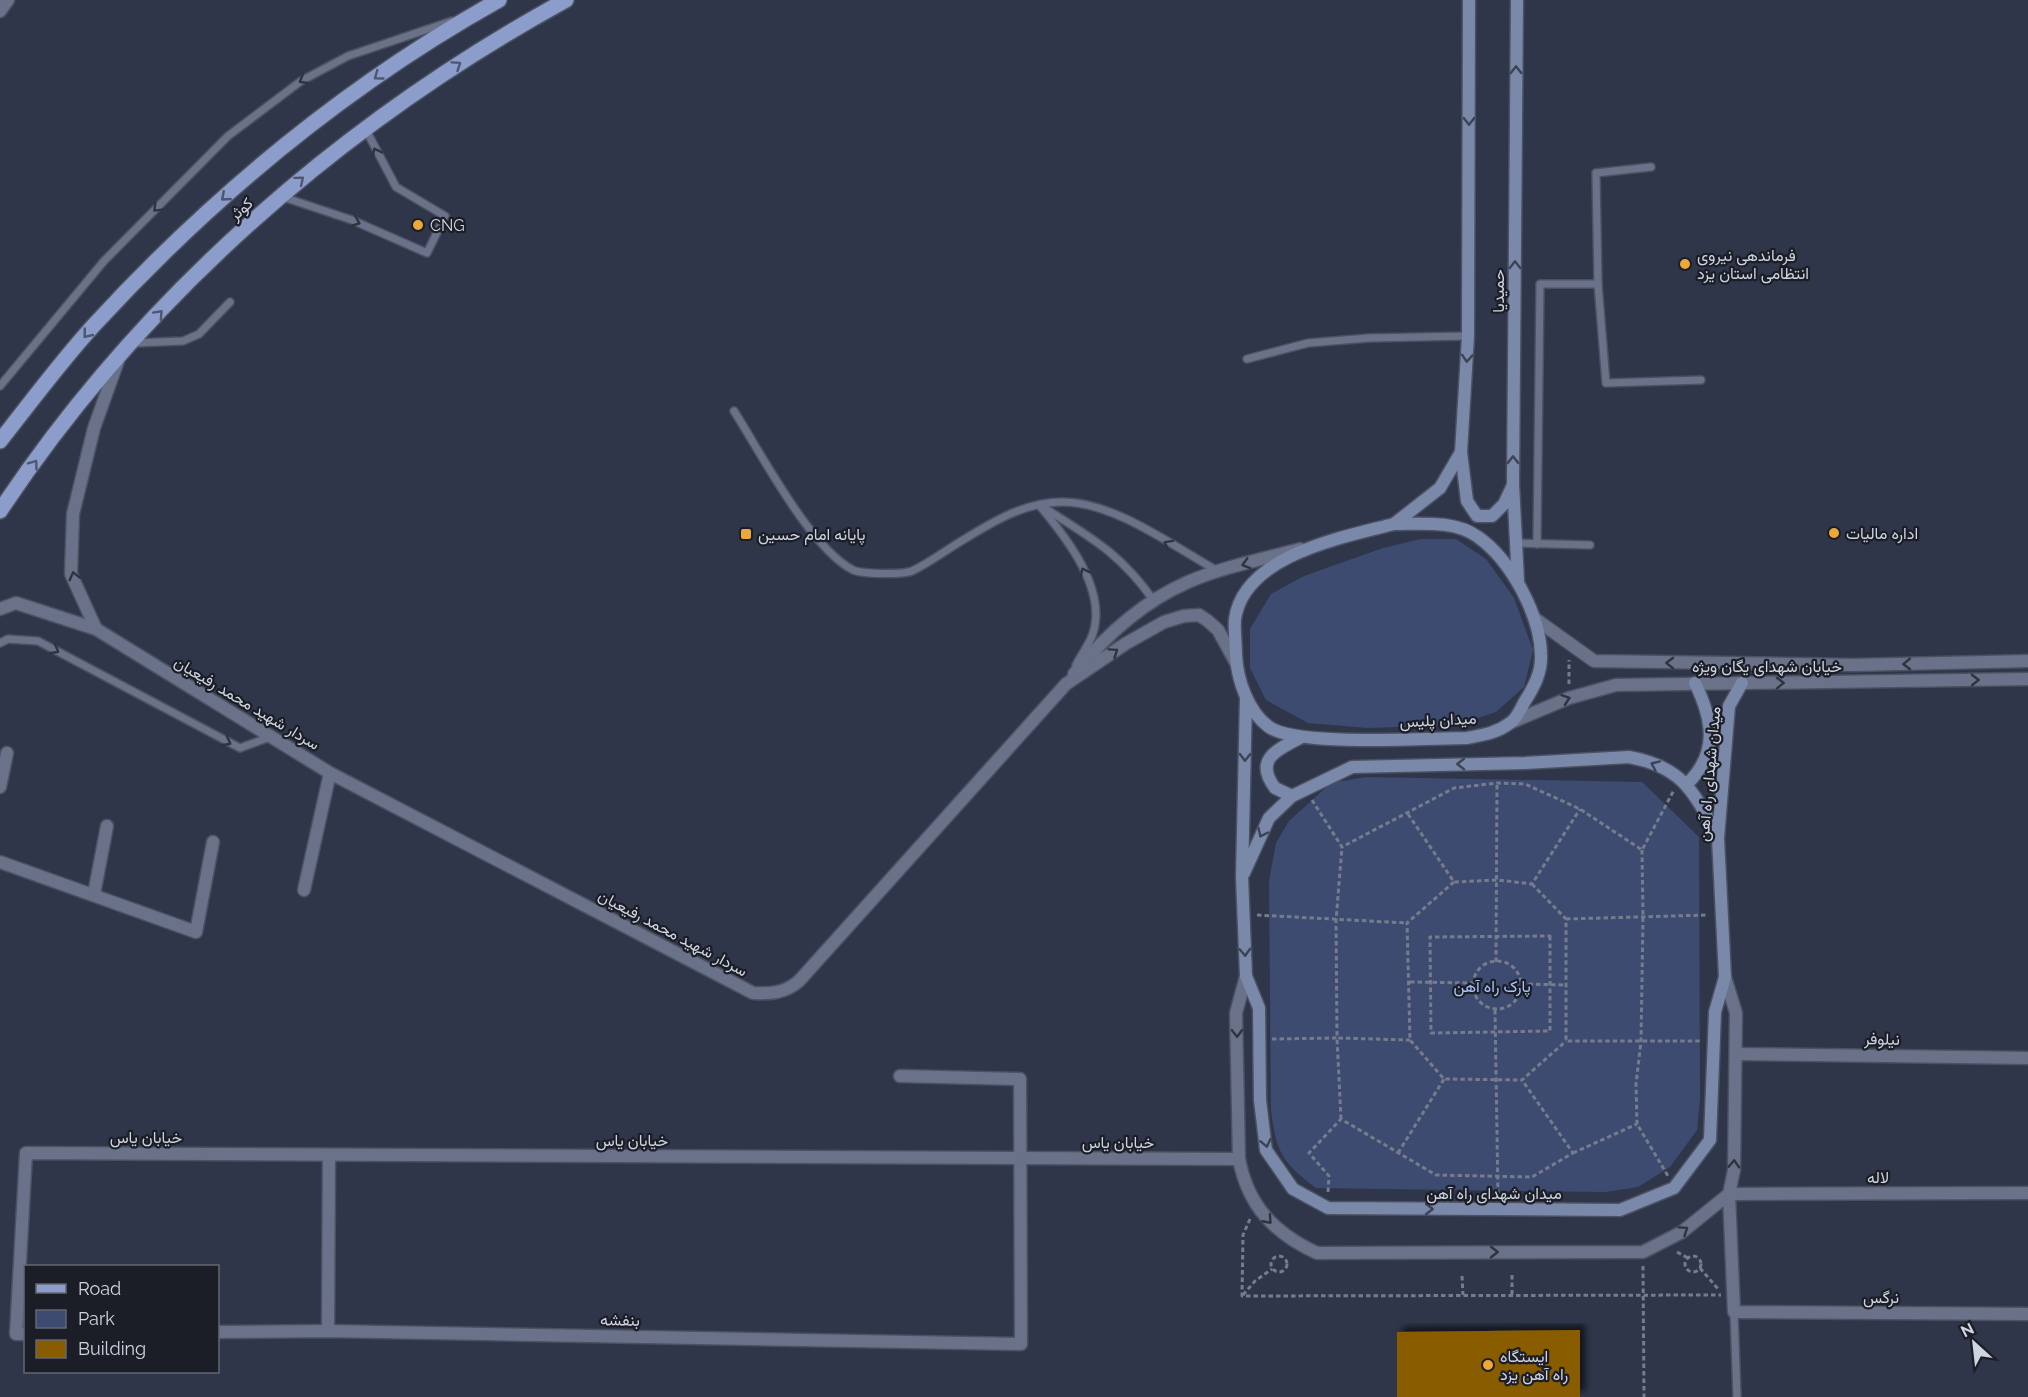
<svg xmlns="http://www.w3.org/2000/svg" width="2028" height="1397" font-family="Raleway,Vazirmatn,sans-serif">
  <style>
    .green { fill: #3d4b71 }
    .building { fill: #8a5c02; filter: url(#shadow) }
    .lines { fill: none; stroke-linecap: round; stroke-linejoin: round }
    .service-casing { stroke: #4b5161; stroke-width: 10 }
    .minor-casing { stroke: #4b5161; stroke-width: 15 }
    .tertiary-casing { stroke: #4b5161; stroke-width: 15 }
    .secondary-casing { stroke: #4b5161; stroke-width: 15 }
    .primary-casing { stroke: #4b5161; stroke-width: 18 }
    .path { stroke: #767c8c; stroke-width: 3; stroke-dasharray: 4.5 3; stroke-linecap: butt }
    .service { stroke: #697288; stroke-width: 7 }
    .minor { stroke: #697288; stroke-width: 12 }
    .tertiary { stroke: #697288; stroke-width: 12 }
    .secondary { stroke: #7a88aa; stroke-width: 12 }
    .primary { stroke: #8c9dcb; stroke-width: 15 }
    .oneway { stroke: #4e5771 }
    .oneway2 { stroke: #3c4355 }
    .oneway3 { stroke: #2e333f }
    .poi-dot { fill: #eda83b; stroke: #1b1e27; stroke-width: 2 }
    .labels { text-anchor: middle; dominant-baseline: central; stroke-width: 4.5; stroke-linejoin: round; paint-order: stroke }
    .street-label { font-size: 16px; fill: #cfd4e0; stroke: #1b1e27 }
    .poi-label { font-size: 16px; fill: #cfd4e0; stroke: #1b1e27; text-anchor: start }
    .park-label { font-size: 16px; fill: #adc2fa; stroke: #1b1e27 }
  </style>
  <defs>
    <filter id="shadow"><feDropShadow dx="5.5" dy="-5.5" stdDeviation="3" flood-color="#0009"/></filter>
  </defs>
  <rect width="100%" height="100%" fill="#2f364a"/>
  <g class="green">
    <polygon points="1421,539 1456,539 1486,559 1514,598 1533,650 1524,687 1496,712 1463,723 1427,726 1368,728 1308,723 1266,700 1250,668 1250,629 1271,594 1304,576 1383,548"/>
    <path d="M1366 777 1642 782 1699 837 1700 1099 1697 1130 1670 1167 1638 1187 1605 1192 1316 1188C1282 1163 1276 1152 1271 1110L1269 881 1276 843 1289 821 1331 783Z"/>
  </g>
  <polygon class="building" points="1580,1330 1580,1397 1397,1397 1397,1332"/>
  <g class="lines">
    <defs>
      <g id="service">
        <polyline points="1651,167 1596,173 1598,284 1606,383 1701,380"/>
        <polyline points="283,197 352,220 427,253 445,216 396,187 365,128"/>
        <polyline points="134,343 183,341 199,334 230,302"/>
        <polyline points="1247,359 1308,343 1369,338 1468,336"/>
        <polyline points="0,386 104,261 228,136 301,81 348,56 452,21"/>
        <path d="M734 411C761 453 810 548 853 570 862 574 902 575 912 571 929 563 946 550 963 540 994 521 1025 502 1063 502 1114 502 1173 546 1216 570"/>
        <path d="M1039 505C1066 537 1109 591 1092 636 1088 646 1081 655 1076 665"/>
        <path d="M1046 509C1093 539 1121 554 1154 601"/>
        <polyline points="1515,543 1590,545"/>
        <polyline points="1537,544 1540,284 1598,284"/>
        <polyline points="0,643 8,639 38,641 240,748 270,737"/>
        <polyline points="1734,1312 1737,1397"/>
      </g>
      <g id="minor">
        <polyline points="0,11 8,0"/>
        <polyline points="0,787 7,753"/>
        <polyline points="0,862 196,932 213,842"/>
        <polyline points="304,890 330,773"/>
        <polyline points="94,894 107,826"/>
        <path d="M1246 976 1236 1013 1239 1159C1248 1206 1274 1233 1317 1253L1643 1252 1682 1232 1729 1194 1734 1170 1736 1013 1725 977"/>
        <polyline points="1737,1054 2028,1058"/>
        <polyline points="2028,1193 1729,1194 1734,1312 2028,1314"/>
        <polyline points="328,1331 329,1155"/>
        <polyline points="218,1332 328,1331 1021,1344 1020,1079 900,1076"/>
        <polyline points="26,1334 16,1334 26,1153 1239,1159"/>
      </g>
      <g id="tertiary">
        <path d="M0 609 16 603 96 629 330 773 753 993C771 994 785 993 799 981L1066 684 1125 644 1164 622 1184 616 1199 615 1208 621 1218 630 1236 663"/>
        <polyline points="1534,618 1594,661 1854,665 2028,661"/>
        <polyline points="96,629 71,574 73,514 94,428 118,361"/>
        <path d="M1074 674C1105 636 1142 602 1188 582 1223 567 1263 559 1300 549"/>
        <polyline points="1512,722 1569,698 1616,685 2028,679"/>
      </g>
      <g id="secondary">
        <polyline points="1517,0 1513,484 1518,581"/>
        <polyline points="1461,452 1467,501 1477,516 1492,516 1504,504 1512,487"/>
        <path d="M1394 524C1421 524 1455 520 1478 537 1511 560 1540 615 1541 654 1542 672 1534 687 1525 701 1521 708 1517 719 1510 723 1497 733 1483 735 1467 738 1428 738 1297 747 1269 727 1248 712 1237 679 1236 655 1236 643 1234 630 1235 619 1244 555 1344 537 1394 524Z"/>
        <polyline points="1394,524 1440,488 1461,452 1468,336 1469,0"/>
        <polyline points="1246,698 1242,877 1246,976 1259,1008 1260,1100 1266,1150 1293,1189 1328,1208 1620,1210 1674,1188 1710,1140 1715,1012 1725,977 1718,838 1729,706 1742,683"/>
        <path d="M1300 738C1276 750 1254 760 1275 788L1292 796 1352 767 1525 763 1629 757C1684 767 1694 793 1718 837"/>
        <path d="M1687 784C1719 753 1713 720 1695 683"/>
        <polyline points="1244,873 1269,818 1292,796"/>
      </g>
      <g id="primary">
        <path d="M0 441C31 402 61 361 95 324 212 197 347 85 499 0"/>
        <path d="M0 511C142 297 342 123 566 0"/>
      </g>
    </defs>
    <use href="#service" class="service-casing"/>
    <use href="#minor" class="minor-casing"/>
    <use href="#tertiary" class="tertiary-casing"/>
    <use href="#secondary" class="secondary-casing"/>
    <use href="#primary" class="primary-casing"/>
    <g class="path">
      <polyline points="1569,684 1569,660"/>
      <polyline points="1312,800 1342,847 1454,788 1497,783 1525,784 1580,809 1642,850 1674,790"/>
      <polyline points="1408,814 1454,882 1498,880 1532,884 1580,809"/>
      <polyline points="1642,850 1643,917 1641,1041 1636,1084 1637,1124 1668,1176"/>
      <polyline points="1454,882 1407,923 1410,1040 1444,1079 1522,1080 1566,1041"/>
      <polyline points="1532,884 1566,919 1566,1041 1700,1041"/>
      <polyline points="1257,915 1407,923"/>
      <polyline points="1566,919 1708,915"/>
      <polygon points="1550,936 1550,1031 1431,1033 1430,937"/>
      <circle cx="1497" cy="985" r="24"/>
      <polyline points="1496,962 1497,783"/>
      <polyline points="1410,982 1473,983"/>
      <polyline points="1521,984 1567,985"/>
      <polyline points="1495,1010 1498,1196"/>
      <polyline points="1272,1039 1337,1038 1336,921 1342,847"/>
      <polyline points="1341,1119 1337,1038 1410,1040"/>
      <polyline points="1398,1153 1444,1079"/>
      <polyline points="1573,1153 1637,1124"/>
      <polyline points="1328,1192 1329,1176 1309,1153 1341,1119 1436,1175 1532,1177 1573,1153 1522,1080"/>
      <polyline points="1250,1219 1243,1235 1242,1296 1721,1295"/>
      <polyline points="1677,1252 1688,1258"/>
      <circle cx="1693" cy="1264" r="8"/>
      <circle cx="1279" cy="1264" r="8"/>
      <polyline points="1643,1266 1644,1397"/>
      <polyline points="1700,1268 1718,1289"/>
      <polyline points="1512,1275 1512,1295"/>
      <polyline points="1462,1276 1463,1295"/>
      <polyline points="1243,1295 1255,1281 1272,1269"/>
    </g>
    <use href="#service" class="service"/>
    <use href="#minor" class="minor"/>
    <use href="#tertiary" class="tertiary"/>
    <use href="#secondary" class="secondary"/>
    <use href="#primary" class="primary"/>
  </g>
  <defs><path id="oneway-chevron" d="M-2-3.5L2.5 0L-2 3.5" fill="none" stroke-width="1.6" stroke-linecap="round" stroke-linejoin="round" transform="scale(1.5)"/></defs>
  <g class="oneway">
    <use href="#oneway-chevron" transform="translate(457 65) rotate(-34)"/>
    <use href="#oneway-chevron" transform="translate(378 76) rotate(144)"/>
    <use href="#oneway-chevron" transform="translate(300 180) rotate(-40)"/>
    <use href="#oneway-chevron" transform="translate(225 197) rotate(139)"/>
    <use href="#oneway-chevron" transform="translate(159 314) rotate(-47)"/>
    <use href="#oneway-chevron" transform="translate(87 334) rotate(129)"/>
    <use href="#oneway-chevron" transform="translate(34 464) rotate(-54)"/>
  </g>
  <g class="oneway2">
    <use href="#oneway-chevron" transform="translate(1516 70) rotate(-90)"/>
    <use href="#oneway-chevron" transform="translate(1469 121) rotate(90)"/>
    <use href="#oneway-chevron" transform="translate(1515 265) rotate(-90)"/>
    <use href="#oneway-chevron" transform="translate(1467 358) rotate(94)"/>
    <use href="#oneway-chevron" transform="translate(1513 460) rotate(-90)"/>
    <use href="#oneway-chevron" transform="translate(1245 757) rotate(91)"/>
    <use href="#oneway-chevron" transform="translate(1461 764) rotate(-180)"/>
    <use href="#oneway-chevron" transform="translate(1655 765) rotate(-156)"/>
    <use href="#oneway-chevron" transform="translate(1262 833) rotate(115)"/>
    <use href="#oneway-chevron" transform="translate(1245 952) rotate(88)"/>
    <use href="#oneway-chevron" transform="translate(1266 1143) rotate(78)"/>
    <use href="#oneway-chevron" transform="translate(1429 1209)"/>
  </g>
  <g class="oneway3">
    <use href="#oneway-chevron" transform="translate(303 80) rotate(149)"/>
    <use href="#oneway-chevron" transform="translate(376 152) rotate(-116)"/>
    <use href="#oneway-chevron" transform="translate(157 208) rotate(135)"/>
    <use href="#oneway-chevron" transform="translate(356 222) rotate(22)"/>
    <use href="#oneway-chevron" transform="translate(1168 544) rotate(-151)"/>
    <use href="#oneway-chevron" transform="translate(1246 564) rotate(164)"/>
    <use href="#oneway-chevron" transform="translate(1084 572) rotate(-117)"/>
    <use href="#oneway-chevron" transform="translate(74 576) rotate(-104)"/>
    <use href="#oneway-chevron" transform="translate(55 650) rotate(28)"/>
    <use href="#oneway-chevron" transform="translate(1114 652) rotate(-34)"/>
    <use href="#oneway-chevron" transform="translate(1670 663) rotate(-179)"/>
    <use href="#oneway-chevron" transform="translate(1907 664) rotate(179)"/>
    <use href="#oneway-chevron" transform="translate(1975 680) rotate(-1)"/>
    <use href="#oneway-chevron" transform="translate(1780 683) rotate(-1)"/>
    <use href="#oneway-chevron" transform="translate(1566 699) rotate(-19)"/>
    <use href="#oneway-chevron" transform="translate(227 742) rotate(28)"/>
    <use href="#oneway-chevron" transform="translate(1237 1033) rotate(89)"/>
    <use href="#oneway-chevron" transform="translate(1734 1164) rotate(-87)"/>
    <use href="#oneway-chevron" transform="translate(1268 1220) rotate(48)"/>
    <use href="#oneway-chevron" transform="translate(1684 1230) rotate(-34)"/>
    <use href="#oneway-chevron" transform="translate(1494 1252)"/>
  </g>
  <g class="poi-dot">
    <circle cx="418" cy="225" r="6"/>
    <circle cx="1685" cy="264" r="6"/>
    <circle cx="1834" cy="533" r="6"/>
    <rect x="740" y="528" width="12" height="12" rx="3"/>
    <circle cx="1488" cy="1365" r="6"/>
  </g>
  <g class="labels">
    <g class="street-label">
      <text transform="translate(241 209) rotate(-42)">کوثر</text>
      <text transform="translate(1498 291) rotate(-90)">حمیدیا</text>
      <text x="1767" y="666">خیابان شهدای یگان ویژه</text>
      <text transform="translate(247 703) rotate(31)">سردار شهید محمد رفیعیان</text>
      <text transform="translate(1438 720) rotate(-3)">میدان پلیس</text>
      <text transform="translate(1709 774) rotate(-85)">میدان شهدای راه آهن</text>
      <text transform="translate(673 933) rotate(28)">سردار شهید محمد رفیعیان</text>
      <text transform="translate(1882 1039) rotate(1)">نیلوفر</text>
      <text x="146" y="1137">خیابان یاس</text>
      <text x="632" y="1140">خیابان یاس</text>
      <text x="1118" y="1142">خیابان یاس</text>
      <text x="1878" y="1177">لاله</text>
      <text x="1494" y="1193">میدان شهدای راه آهن</text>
      <text x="1881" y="1297">نرگس</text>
      <text transform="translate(620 1320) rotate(1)">بنفشه</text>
    </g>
    <g class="poi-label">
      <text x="430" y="225">CNG</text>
      <text x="1697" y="255">فرماندهی نیروی<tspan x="1697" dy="18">انتظامی استان یزد</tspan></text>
      <text x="1846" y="533">اداره مالیات</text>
      <text x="758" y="534">پایانه امام حسین</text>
      <text x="1500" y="1356">ایستگاه<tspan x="1500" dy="18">راه آهن یزد</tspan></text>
    </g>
    <g class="park-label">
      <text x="1492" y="986">پارک راه آهن</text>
    </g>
  </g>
  <rect x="24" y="1265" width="195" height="108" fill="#1b1e27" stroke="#636771" stroke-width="1.5"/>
  <rect x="36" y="1284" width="30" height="9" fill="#8c9dcb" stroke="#636771" stroke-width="1.5"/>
  <text x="78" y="1295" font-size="18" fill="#cfd4e0">Road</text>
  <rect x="36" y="1310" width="30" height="18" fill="#3d4b71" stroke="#636771" stroke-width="1.5"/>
  <text x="78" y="1325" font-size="18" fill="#cfd4e0">Park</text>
  <rect x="36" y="1340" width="30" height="18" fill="#8a5c02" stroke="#636771" stroke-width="1.5"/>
  <text x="78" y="1355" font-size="18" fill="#cfd4e0">Building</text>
  <g transform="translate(1974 1343) rotate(333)" stroke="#1b1e27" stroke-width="4.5" paint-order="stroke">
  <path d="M0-4.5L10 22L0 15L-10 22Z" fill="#cfd4e0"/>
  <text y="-9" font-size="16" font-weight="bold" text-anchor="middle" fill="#cfd4e0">N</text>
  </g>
</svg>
